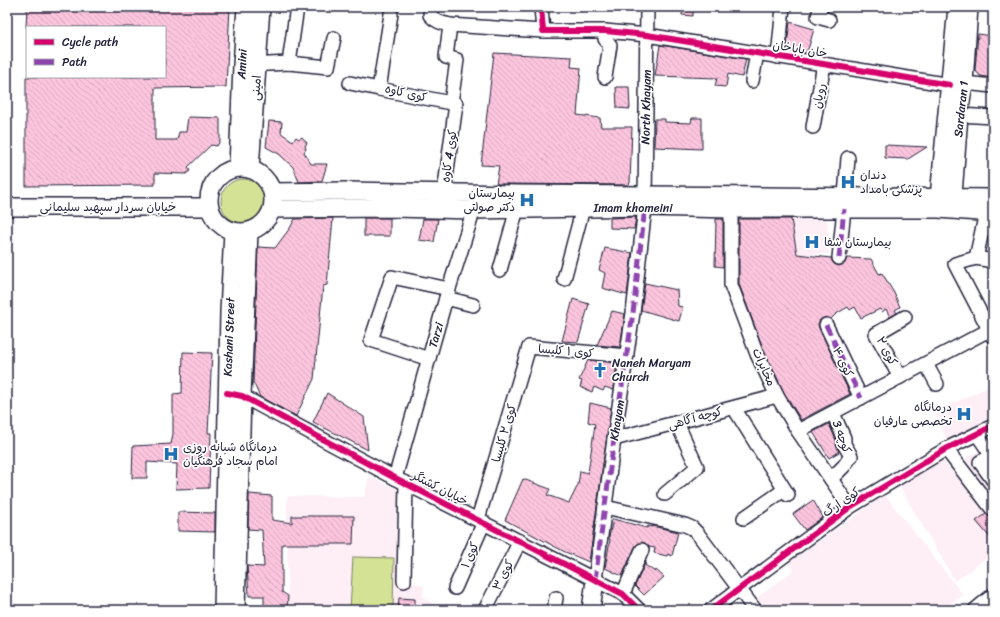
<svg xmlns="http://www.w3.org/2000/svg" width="1000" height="617" font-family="Sriracha,'Playpen Sans Arabic',sans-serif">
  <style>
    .built { fill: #feeef5 }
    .grass { fill: #d4e295; stroke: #7b8268 }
    .building { fill: url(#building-back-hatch); stroke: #22223b }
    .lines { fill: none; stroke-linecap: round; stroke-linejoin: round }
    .minor-casing { stroke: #22223b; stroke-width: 16 }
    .major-casing { stroke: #22223b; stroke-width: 20 }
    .minor { stroke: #fff; stroke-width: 13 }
    .major { stroke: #fff; stroke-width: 17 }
    .quiet { stroke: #8e44ad; stroke-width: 5; stroke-dasharray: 10 5; stroke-linecap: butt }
    .cycleway-casing { stroke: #fff; stroke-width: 8 }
    .cycleway { stroke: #d6006c; stroke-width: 6 }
    .labels { text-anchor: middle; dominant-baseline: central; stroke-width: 3.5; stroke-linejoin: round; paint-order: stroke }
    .street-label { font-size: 12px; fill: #22223b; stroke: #fff }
    .poi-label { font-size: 12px; fill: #22223b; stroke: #fff; text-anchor: start }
  </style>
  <defs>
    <pattern id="building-back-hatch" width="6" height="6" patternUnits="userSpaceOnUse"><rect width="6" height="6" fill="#fcc5de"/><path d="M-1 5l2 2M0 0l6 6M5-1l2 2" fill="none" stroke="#d8a9bf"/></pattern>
  </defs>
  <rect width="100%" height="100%" fill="#fff"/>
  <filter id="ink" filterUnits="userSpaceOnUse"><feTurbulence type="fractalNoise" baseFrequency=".025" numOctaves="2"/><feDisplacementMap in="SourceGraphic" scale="8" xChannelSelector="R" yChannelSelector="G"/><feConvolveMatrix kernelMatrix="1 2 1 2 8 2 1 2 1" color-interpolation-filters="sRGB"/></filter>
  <g filter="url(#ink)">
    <g class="built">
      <polygon points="827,216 829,254 797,254 791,217"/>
      <polygon points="993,385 993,415 948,442 934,412"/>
      <polygon points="993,442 993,499 965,459"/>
      <polygon points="942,460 993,517 993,540 984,548 989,556 955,581 900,487"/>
      <polygon points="369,477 406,493 404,580 424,586 423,597 441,610 288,610 287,497 295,496 364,497"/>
      <polygon points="885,495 963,595 942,610 760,610 753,601 794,570 788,563"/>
    </g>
    <g class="grass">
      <circle cx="243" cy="201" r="22"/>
      <polygon points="353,557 394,558 393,610 350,610"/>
    </g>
    <g class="building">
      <polygon points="27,7 230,7 226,87 155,88 155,140 177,140 179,132 186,132 188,117 220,118 220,141 217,146 211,145 188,167 190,171 186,174 155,173 155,185 26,186 26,77 165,77 165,27 26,27"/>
      <polygon points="682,7 693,7 693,16 682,15"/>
      <polygon points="790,22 814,29 807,53 792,51 788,46 787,44"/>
      <polygon points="978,34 993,36 993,78 980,76 975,70"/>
      <polygon points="660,45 746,59 742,77 728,74 726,87 715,86 717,78 655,76"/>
      <polygon points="494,53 572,57 571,67 581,68 577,115 600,118 601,127 632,127 630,183 628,185 496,184 499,166 481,165"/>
      <polygon points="616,87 629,87 630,109 617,108"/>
      <polygon points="692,118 702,118 702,149 654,147 655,119 665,119 665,122 691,123"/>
      <polygon points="269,121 282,122 281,133 293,141 296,137 299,139 302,137 307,143 305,146 306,149 304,152 311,164 327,164 322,181 299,182 293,167 279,154 266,147"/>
      <polygon points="885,145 927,147 908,159 885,158"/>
      <polygon points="636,217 634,229 610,228 610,218"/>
      <polygon points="333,218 327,285 323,286 314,379 296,416 260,397 253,382 258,247 275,248 290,228 295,219"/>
      <rect x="364" y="218" width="26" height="18"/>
      <polygon points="423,219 438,219 434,242 419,240"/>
      <polygon points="716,219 723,219 723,267 715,266"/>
      <polygon points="739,219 791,219 797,254 831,258 834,264 839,266 845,263 847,258 871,259 879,274 882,273 894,293 900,307 895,310 897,313 890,317 886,309 882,312 880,309 861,318 855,307 850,310 848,307 836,314 831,319 826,317 820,320 818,324 819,328 850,394 801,420 784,392 764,351 739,284"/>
      <polygon points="605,248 632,253 627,295 602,288 605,273 599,270"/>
      <polygon points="645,283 677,290 678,306 683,307 679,321 641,310"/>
      <polygon points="573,299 589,304 578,342 562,341"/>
      <polygon points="612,311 625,314 620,347 597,345"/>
      <polygon points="183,352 212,353 208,433 211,433 209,488 176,489 177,464 147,462 147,478 132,478 133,446 171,444 173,434 173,394 182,393"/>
      <polygon points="588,360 617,363 613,390 605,387 603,391 594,387 592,392 580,387 582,381 579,380"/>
      <polygon points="327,393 364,417 368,450 313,422"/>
      <polygon points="590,403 611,408 589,562 563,551 505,520 523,479 550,489 547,495 569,503 578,485 580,471 588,473 595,424 588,422"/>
      <polygon points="829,424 836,440 836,444 839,452 829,458 813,432"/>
      <polygon points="249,494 272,496 272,520 292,523 292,516 354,516 353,544 282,544 282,592 288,596 287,610 264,610 264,596 249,596 247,566 264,567 262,530 248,529"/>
      <polygon points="813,500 823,517 805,530 793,514"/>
      <polygon points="178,512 215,513 215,532 178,531"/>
      <polygon points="986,514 990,517 993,518 993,541 976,521"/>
      <polygon points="613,519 647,528 648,526 652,527 652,526 678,532 672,556 668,554 667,556 654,553 655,548 649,547 645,543 641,542 635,547 622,576 605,568 610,540 609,539 609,537"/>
      <polygon points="646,561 645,565 655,572 656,570 664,577 644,595 635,586"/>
      <polygon points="399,598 415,599 415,610 398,610"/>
    </g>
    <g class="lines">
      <defs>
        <g id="minor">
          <path d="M431 7 430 15C436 22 442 23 450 25L543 31"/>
          <polyline points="541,7 543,31 605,31 647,35 950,85"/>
          <polyline points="820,7 818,17 829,20"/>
          <polyline points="391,14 379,89 456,104 443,201"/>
          <polyline points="450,25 446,57 457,60 451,103"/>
          <polyline points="605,31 605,39 610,45 605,77"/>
          <polyline points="778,57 783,7"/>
          <polyline points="289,63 297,7"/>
          <polyline points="248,65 289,63 328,67 334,38"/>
          <polyline points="752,81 757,53"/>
          <polyline points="350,83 379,89"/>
          <polyline points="964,83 993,86"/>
          <polyline points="959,115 993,117"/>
          <polyline points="813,127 824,64"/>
          <polyline points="845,196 848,158"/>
          <polyline points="731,209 731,285 757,354 777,396 798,431 850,507"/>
          <polyline points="986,213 976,258 955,264 993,337"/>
          <polyline points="839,258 844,209"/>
          <polyline points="976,258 993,261"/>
          <polyline points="500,270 517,209 518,202"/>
          <polyline points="564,279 583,208"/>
          <polyline points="446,298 473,305"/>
          <polyline points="826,325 861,398"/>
          <polyline points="429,359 371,340 392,277 449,289"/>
          <polyline points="926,364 937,384"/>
          <polyline points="900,377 876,334 905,317"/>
          <polyline points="235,395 242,396 395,478 623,594 639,610"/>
          <polyline points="734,408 788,495"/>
          <polyline points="798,431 989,330"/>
          <polyline points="977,434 992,456 980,462 993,480"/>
          <polyline points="614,439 777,396"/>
          <polyline points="946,449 993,510"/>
          <polyline points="395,478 446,298 476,203"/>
          <polyline points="831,479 844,466 851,456 844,444 844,438 833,413"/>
          <polyline points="665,494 697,467 677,423"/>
          <polyline points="605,507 685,525 692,528 698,534 755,610"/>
          <polyline points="744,518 784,490"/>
          <polyline points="478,519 529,347 627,356"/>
          <polyline points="595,580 614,439 633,313 645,207 647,7"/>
          <polyline points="404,581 406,483"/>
          <polyline points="455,588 484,522"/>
          <polyline points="623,594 642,550"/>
          <polyline points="485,610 520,541"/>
          <polyline points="554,610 556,598"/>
          <polyline points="711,610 850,507 946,449 993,426"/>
          <polyline points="975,610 993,595"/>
        </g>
        <g id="major">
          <circle cx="241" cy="200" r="32"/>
          <polyline points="238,168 242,65 246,7"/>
          <polyline points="250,169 261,7"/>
          <polyline points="272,192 347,191 519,194 993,198"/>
          <polyline points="7,207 210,207"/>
          <polyline points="938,208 957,7"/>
          <polyline points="952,208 959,115 964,83 969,7"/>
          <polyline points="272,209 394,208 473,210 645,207 731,209 938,209 993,213"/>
          <polyline points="223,610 229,312 233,231"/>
          <polyline points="236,610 242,396 249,232"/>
          <polyline points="591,610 595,580"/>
        </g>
      </defs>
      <use href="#minor" class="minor-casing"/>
      <use href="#major" class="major-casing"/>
      <use href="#minor" class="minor"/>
      <use href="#major" class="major"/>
      <g class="quiet">
        <polyline points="839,258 844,209"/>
        <polyline points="826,325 861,398"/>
        <polyline points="595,580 614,439 633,313 645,207"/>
      </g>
      <defs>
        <g id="cycleway">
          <polyline points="541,7 543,31 605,31 647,35 950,85"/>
          <polyline points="227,393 242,396 395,478 623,594 639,610"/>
          <polyline points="711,610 850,507 946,449 993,426"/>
        </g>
      </defs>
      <use href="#cycleway" class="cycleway-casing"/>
      <use href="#cycleway" class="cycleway"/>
    </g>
  </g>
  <defs>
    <symbol id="hospital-bare" viewBox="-9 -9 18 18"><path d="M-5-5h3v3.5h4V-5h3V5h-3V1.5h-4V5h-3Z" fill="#1f6fb2" stroke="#fff" stroke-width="2.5" paint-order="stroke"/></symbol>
    <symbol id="church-bare" viewBox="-9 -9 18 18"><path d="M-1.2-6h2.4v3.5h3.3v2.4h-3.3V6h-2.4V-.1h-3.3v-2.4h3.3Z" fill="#1f6fb2" stroke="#fff" stroke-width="2.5" paint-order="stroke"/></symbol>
  </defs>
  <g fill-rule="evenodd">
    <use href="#hospital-bare" x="837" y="171" width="22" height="22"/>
    <use href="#hospital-bare" x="516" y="189" width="22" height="22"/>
    <use href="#hospital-bare" x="801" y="231" width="22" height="22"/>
    <use href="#church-bare" x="589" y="359" width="22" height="22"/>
    <use href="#hospital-bare" x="953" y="403" width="22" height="22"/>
    <use href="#hospital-bare" x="160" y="443" width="22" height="22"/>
  </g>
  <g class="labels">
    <g class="street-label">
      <text transform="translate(800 49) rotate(9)">خان باباخان</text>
      <text transform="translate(242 64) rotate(-87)">Amini</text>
      <text transform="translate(256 88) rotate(-86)">امینی</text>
      <text transform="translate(406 93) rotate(13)">کوی کاوه</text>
      <text transform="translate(819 96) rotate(-79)">رویان</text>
      <text transform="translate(646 107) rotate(-89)">North Khayam</text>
      <text transform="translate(961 109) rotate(-84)">Sardaran 1</text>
      <text transform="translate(449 156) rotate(-82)">کوی 4 کاوه</text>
      <text x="108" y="207">خیابان سردار سپهبد سلیمانی</text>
      <text x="633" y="208">Imam khomeini</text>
      <text transform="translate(436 335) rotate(-74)">Tarzi</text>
      <text transform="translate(229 337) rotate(-88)">Kashani Street</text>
      <text transform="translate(566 351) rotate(5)">کوی ۱ کلیسا</text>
      <text transform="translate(887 351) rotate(62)">کوی ۲</text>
      <text transform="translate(843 362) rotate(64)">کوی ۴</text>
      <text transform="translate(764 367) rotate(66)">مخابرات</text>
      <text transform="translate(695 418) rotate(-15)">کوچه آگاهی</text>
      <text transform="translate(617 420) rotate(-81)">Khayam</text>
      <text transform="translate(504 433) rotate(-74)">کوی ۲ کلیسا</text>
      <text transform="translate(842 437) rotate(70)">کوچه 3</text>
      <text transform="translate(440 488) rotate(27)">خیابان کشتگر</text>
      <text transform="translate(841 502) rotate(-34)">کوی ارگ</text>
      <text transform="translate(470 555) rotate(-66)">کوی ۱</text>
      <text transform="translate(503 575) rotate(-63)">کوی ۳</text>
    </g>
    <g class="poi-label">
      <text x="860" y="175">دندان‌<tspan x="860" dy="14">پزشکی بامداد</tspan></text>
      <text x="515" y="193" text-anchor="end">بیمارستان<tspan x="515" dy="14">دکتر صولتی</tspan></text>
      <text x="824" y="242">بیمارستان شفا</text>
      <text x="612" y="363">Naneh Maryam<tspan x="612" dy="14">Church</tspan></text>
      <text x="952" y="407" text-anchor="end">درمانگاه<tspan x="952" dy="14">تخصصی عارفیان</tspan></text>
      <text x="183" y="447">درمانگاه شبانه روزی<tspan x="183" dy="14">امام سجاد فرهنگیان</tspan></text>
    </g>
  </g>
  <rect width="1000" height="617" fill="none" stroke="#fff" stroke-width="24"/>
  <rect x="12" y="12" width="976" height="593" fill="none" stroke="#22223b" stroke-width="1.5" filter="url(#ink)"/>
  <rect x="26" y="26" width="140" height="52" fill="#ffffff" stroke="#a7a7b1"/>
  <rect x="34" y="39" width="20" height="6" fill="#d6006c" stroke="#a7a7b1"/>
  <text x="62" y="46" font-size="12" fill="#22223b">Cycle path</text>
  <rect x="34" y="59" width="20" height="6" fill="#8e44ad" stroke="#a7a7b1"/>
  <text x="62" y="66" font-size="12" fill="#22223b">Path</text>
</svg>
